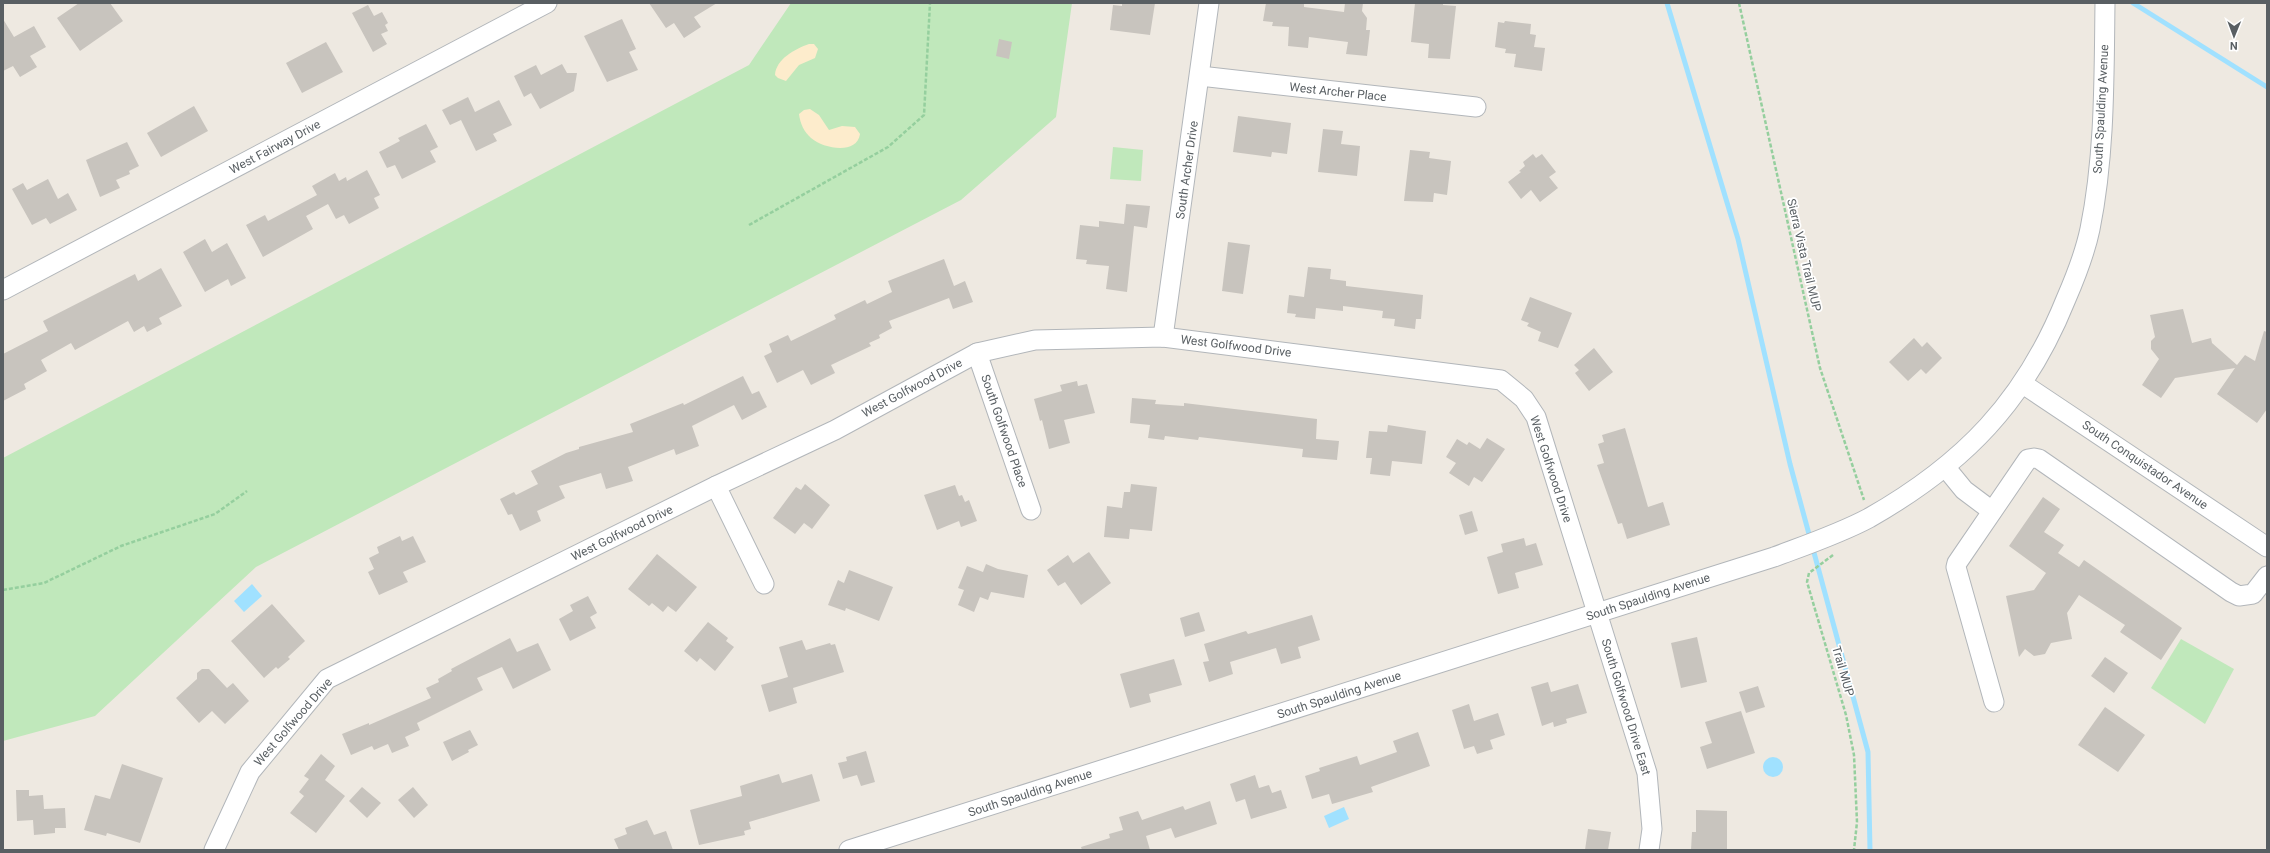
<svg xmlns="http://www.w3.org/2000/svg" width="2270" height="853" font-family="Roboto,sans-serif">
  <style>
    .green { fill: #c0e8bb }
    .sand { fill: #fdeccc }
    .water { fill: #a0e1ff }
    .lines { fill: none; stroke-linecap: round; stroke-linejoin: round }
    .stream { stroke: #a0e1ff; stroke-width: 5 }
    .building { fill: #c8c4be }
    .minor-casing { stroke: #b2b6ba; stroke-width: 21 }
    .path { stroke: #95cf9e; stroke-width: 2.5; stroke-dasharray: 4 2; stroke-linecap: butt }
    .minor { stroke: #fff; stroke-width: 19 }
    .labels { text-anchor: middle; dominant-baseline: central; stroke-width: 3.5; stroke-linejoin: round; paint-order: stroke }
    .street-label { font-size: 12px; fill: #595f63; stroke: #fff }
  </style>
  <rect width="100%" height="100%" fill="#eee9e1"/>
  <g class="green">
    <polygon points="791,3 1072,3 1056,117 961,200 256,567 95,716 3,741 3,458 749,65"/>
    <polygon points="1113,147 1143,150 1141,181 1110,179"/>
    <polygon points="2181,639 2234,669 2205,724 2151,688"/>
  </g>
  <g class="sand">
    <path d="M809 44H814L818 49 815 58 799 65 786 81 778 78 775 75C776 59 795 49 809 44Z"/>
    <path d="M810 109 819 115 829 130 842 126 855 127 860 134C857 155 824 149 811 138 804 132 800 123 799 114L804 110Z"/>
  </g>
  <g class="water">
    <polygon points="252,584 262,596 244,612 234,601"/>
    <circle cx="1773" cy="767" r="10"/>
    <polygon points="1344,807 1349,819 1329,828 1324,816"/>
  </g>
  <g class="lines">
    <g class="stream">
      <polyline points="1667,3 1738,239 1790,464 1868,752 1870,850"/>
      <polyline points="2133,3 2267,87"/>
    </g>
  </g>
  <g class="building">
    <polygon points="79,3 110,3 123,21 80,51 57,18"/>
    <polygon points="649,3 717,3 694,17 701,27 684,38 674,23 666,28"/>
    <polygon points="1122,3 1155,3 1150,35 1110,30 1113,5 1122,6"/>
    <polygon points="1266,3 1304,3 1304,7 1344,12 1345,3 1363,3 1362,11 1367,18 1366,30 1370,30 1367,56 1346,54 1348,42 1309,37 1308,48 1288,46 1289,27 1272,26 1273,22 1263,21"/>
    <polygon points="1415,3 1443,3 1443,5 1456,6 1450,59 1428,58 1429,44 1411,42"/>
    <polygon points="368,5 374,16 382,12 388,23 385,25 388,31 381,34 387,44 373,52 352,13"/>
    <polygon points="3,19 14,37 34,26 46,47 30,56 37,67 20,77 13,66 3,71"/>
    <polygon points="622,19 636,49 629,52 638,70 607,82 584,36"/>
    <polygon points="1505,21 1531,24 1530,34 1536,35 1534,47 1545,48 1542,71 1514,67 1516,54 1505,53 1506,49 1495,47 1498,22 1504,23"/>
    <polygon points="999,39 1012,42 1009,59 996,56"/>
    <polygon points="326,42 343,72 302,93 286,63"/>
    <polygon points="562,64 567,73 577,73 574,91 540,109 531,93 524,97 514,76 536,65 541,75"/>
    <polygon points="468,97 475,112 499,100 512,125 493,134 497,141 476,151 461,120 450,125 442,110"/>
    <polygon points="194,106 208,131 161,157 147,133"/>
    <polygon points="1238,116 1291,123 1287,154 1272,152 1271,157 1233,152"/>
    <polygon points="426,124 438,147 430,151 436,162 402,179 395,165 387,168 379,152 400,141 398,138"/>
    <polygon points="1323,129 1343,131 1341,144 1360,146 1357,176 1318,172"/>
    <polygon points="127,142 139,166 129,171 130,174 116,180 120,188 100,197 86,160"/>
    <polygon points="1410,150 1430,152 1429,158 1451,161 1447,195 1434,193 1433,202 1404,201"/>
    <polygon points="1533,154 1536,158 1542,154 1556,172 1549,177 1558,188 1540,202 1531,190 1521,199 1508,182 1521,172 1519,171 1525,166 1523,162"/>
    <polygon points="367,170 380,195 374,198 379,208 349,224 344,215 336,219 328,204 306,216 313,229 263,257 246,225 265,215 268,221 317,195 312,186 335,173 339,181 346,177 347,181"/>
    <polygon points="48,179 58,199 68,193 77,210 50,224 46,218 32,225 12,189 23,183 27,190"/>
    <polygon points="1126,204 1150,206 1147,228 1134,226 1127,292 1106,289 1109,266 1086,264 1087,260 1076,259 1080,225 1099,227 1099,221 1124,224"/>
    <polygon points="205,239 212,252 227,243 246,278 231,286 228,279 205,292 183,252"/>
    <polygon points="1228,242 1250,245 1243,294 1222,291"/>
    <polygon points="944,259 954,286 965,281 973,302 953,309 949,298 889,321 892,328 879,335 880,338 869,343 871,346 831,365 835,373 811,385 803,370 777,383 764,356 772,352 769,344 788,335 791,341 836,319 834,315 865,300 867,304 892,292 888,281"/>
    <polygon points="1308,267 1331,269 1330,279 1346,281 1346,286 1423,295 1421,319 1416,319 1415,329 1394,326 1395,319 1382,318 1383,311 1343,306 1343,311 1316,308 1315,319 1295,317 1296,314 1287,313 1289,295 1304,297"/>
    <polygon points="161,268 182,306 159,318 162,324 147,332 144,326 134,332 128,321 75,350 71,343 41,360 47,371 24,384 26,389 3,401 3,354 48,331 43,321 135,274 138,281"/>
    <polygon points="1530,297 1572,313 1558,348 1538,341 1541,332 1527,326 1529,323 1521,320"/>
    <polygon points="2183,309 2192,343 2211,338 2212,343 2237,365 2245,355 2255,361 2264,331 2267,332 2267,409 2257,423 2217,394 2235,368 2175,378 2161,398 2142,385 2159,359 2151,349 2151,341 2155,337 2150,315"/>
    <polygon points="1914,338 1922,347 1927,342 1942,358 1926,374 1921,369 1908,381 1889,362"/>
    <polygon points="1594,348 1613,372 1589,391 1575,373 1579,370 1574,365"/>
    <polygon points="743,376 752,394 759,391 767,407 742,420 734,405 692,426 699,446 676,455 674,449 628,467 633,481 606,489 601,473 559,486 565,498 537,511 541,521 520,531 512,514 508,515 500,499 514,492 516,495 538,484 531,471 566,453 579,449 579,447 633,432 630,424 683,403 684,405"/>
    <polygon points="1077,381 1078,386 1087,384 1095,413 1064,420 1070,443 1049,449 1042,420 1040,421 1034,399 1062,391 1060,385"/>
    <polygon points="1132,398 1156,400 1155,404 1184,406 1184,403 1317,419 1316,439 1339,441 1337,460 1302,457 1303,449 1199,437 1198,440 1165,436 1164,440 1148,438 1150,425 1130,423"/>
    <polygon points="1388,425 1426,431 1422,464 1392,461 1390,476 1370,474 1372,458 1366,458 1369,431 1387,432"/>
    <polygon points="1625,428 1648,507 1663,502 1670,525 1627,539 1622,523 1618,524 1597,465 1604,463 1598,444 1604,442 1602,435"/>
    <polygon points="1487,438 1505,449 1482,482 1474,477 1469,486 1449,473 1456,463 1446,457 1457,439 1467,445 1469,442 1480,449"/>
    <polygon points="805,484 830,505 812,529 804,523 795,534 773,518 796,487 801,490"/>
    <polygon points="1131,484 1157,487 1152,531 1130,529 1129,539 1104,537 1107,506 1122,508 1124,492 1130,492"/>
    <polygon points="955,485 959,496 962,495 965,502 969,500 977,521 961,527 959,521 937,530 924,495"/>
    <polygon points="2043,497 2060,509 2044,532 2064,545 2058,553 2079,567 2084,560 2182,628 2161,660 2120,632 2125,625 2079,595 2067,613 2072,639 2051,643 2045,654 2034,656 2025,649 2019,657 2006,596 2034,590 2046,573 2009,546"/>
    <polygon points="1472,511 1478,531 1465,535 1459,515"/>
    <polygon points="400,536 402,541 413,536 426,562 403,572 408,582 379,595 368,572 374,569 369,558 379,553 377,547"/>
    <polygon points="1524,538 1526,546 1536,543 1543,565 1515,573 1519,588 1498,594 1487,557 1503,552 1501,544"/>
    <polygon points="1089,552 1111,583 1081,605 1065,582 1058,586 1047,570 1068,555 1073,563"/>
    <polygon points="657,554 697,587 676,612 668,606 663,612 652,603 649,606 628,589"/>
    <polygon points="986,564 998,569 1028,575 1024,598 991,592 988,600 980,597 974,612 958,605 964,590 958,588 967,566 983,572"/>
    <polygon points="849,570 893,587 879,621 846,608 845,611 828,605 838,580 844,583"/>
    <polygon points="588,596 597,613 590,617 596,628 570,641 559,619 573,611 570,605"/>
    <polygon points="272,604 305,641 288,657 290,659 278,669 276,667 264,678 231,641"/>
    <polygon points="1199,612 1205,631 1185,637 1180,618"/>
    <polygon points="1312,615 1320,640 1298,647 1301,658 1281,664 1276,648 1230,662 1233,674 1209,682 1203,662 1209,661 1204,644 1246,631 1248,634"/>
    <polygon points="708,622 728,638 726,641 734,647 715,671 700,658 697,662 684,651"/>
    <polygon points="1697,637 1707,682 1681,688 1671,643"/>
    <polygon points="510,638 517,652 538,643 551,670 513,689 502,667 477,678 483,690 417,723 420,730 405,737 409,746 392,753 388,744 374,750 372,746 351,755 342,734 369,723 369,725 431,698 426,688 439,682 438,679 452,671 451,669"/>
    <polygon points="802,640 806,650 830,643 831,645 835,644 844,672 793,688 797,703 769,712 761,685 788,677 779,647"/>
    <polygon points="2105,657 2128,673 2114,693 2091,676"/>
    <polygon points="1174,659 1182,685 1149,694 1151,702 1130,708 1120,674"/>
    <polygon points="202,669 209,669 227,688 233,683 249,701 225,724 212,711 199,723 176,698 197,679 197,673"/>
    <polygon points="1548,682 1551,692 1578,684 1587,713 1566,719 1567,723 1554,727 1553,722 1542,726 1531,687"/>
    <polygon points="1758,686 1765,707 1746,713 1739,692"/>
    <polygon points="1469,704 1474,721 1498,713 1505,735 1490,740 1493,749 1477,754 1474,746 1464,749 1452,710"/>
    <polygon points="2105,707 2145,735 2118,772 2078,745"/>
    <polygon points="1741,711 1755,753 1707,769 1700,747 1712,743 1705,722"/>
    <polygon points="470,730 478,745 468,750 469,752 452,761 443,742"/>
    <polygon points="1418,732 1430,766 1371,787 1373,792 1332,804 1329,794 1312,799 1305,776 1320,771 1319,768 1357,756 1360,765 1397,752 1393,741"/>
    <polygon points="866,751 875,782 861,786 857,775 843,779 838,763 847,761 846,757"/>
    <polygon points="321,754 335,766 325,780 345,796 316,833 290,813 304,796 299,792 309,779 304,776"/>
    <polygon points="122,764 163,778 140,843 107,833 106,836 84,830 95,795 110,799"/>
    <polygon points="779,774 782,783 812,774 820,801 749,822 751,829 744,831 745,835 699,845 690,810 742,796 740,786"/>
    <polygon points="1255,775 1259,788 1269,785 1272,793 1281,790 1287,808 1251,819 1245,799 1236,802 1230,784"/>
    <polygon points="362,787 381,803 367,818 349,801"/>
    <polygon points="413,787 428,805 414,818 398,800"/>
    <polygon points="16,790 29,790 29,796 43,795 44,809 65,808 66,828 55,828 55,833 34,835 33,820 17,821"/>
    <polygon points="1210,801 1217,824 1175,838 1171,828 1146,836 1150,850 1082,850 1081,847 1110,838 1109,834 1123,830 1119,817 1138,811 1142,820 1183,806 1185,810"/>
    <polygon points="1696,810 1727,811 1727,850 1691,850 1692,832 1696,832"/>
    <polygon points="647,820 654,835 666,831 673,850 619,850 614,839 627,834 625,828"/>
    <polygon points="1588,829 1611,832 1608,850 1585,850"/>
  </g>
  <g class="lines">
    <defs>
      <g id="minor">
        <polyline points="1200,76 1476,107"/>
        <polyline points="3,290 547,3"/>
        <polyline points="1163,337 1209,3"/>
        <polyline points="977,353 1031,510"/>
        <polyline points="2023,384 2267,547"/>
        <polyline points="1946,468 1964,490 1992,511"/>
        <polyline points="716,486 764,584"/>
        <polyline points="1994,702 1956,567 1957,563 2028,459 2034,458 2039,459 2231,592 2239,596 2253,594 2267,576"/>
        <polyline points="214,850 250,772 327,679 716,486 835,430 977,353 1035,340 1163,337 1501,380 1524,399 1536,417 1647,773 1652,829 1649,850"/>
        <path d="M849 850 1774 557C1806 545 1839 534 1869 518 1964 464 2025 401 2066 299 2076 276 2085 253 2090 229 2105 155 2104 78 2105 3"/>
      </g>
    </defs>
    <use href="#minor" class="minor-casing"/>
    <g class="path">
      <polyline points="1739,3 1820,368 1864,500"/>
      <polyline points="749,225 888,147 924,115 930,3"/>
      <polyline points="1833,555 1809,573 1807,582 1846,715 1854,755 1857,822 1854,850"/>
      <polyline points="3,590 44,583 121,546 215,514 247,491"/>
    </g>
    <use href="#minor" class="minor"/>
  </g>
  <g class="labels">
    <g class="street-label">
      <text transform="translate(1338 92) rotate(6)">West Archer Place</text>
      <text transform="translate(2101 109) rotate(-87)">South Spaulding Avenue</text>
      <text transform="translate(275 147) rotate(-28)">West Fairway Drive</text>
      <text transform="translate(1187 170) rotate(-82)">South Archer Drive</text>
      <text transform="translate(1804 255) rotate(77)">Sierra Vista Trail MUP</text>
      <text transform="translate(1236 346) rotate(7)">West Golfwood Drive</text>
      <text transform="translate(912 388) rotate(-28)">West Golfwood Drive</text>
      <text transform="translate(1004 431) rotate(71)">South Golfwood Place</text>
      <text transform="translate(2145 465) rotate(34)">South Conquistador Avenue</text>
      <text transform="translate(1551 469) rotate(72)">West Golfwood Drive</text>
      <text transform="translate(622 533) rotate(-26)">West Golfwood Drive</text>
      <text transform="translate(1648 597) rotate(-18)">South Spaulding Avenue</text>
      <text transform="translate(1843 671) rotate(74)">Trail MUP</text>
      <text transform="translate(1339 695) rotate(-18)">South Spaulding Avenue</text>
      <text transform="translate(1626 707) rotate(73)">South Golfwood Drive East</text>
      <text transform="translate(293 722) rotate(-49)">West Golfwood Drive</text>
      <text transform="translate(1030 793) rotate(-18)">South Spaulding Avenue</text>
    </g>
  </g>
  <rect width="2270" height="853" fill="none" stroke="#595f63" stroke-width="8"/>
  <g transform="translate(2234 36) rotate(181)" stroke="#ffffff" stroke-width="3" paint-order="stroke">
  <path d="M0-3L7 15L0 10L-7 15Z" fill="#595f63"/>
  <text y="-6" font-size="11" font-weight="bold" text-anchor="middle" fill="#595f63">N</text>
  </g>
</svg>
